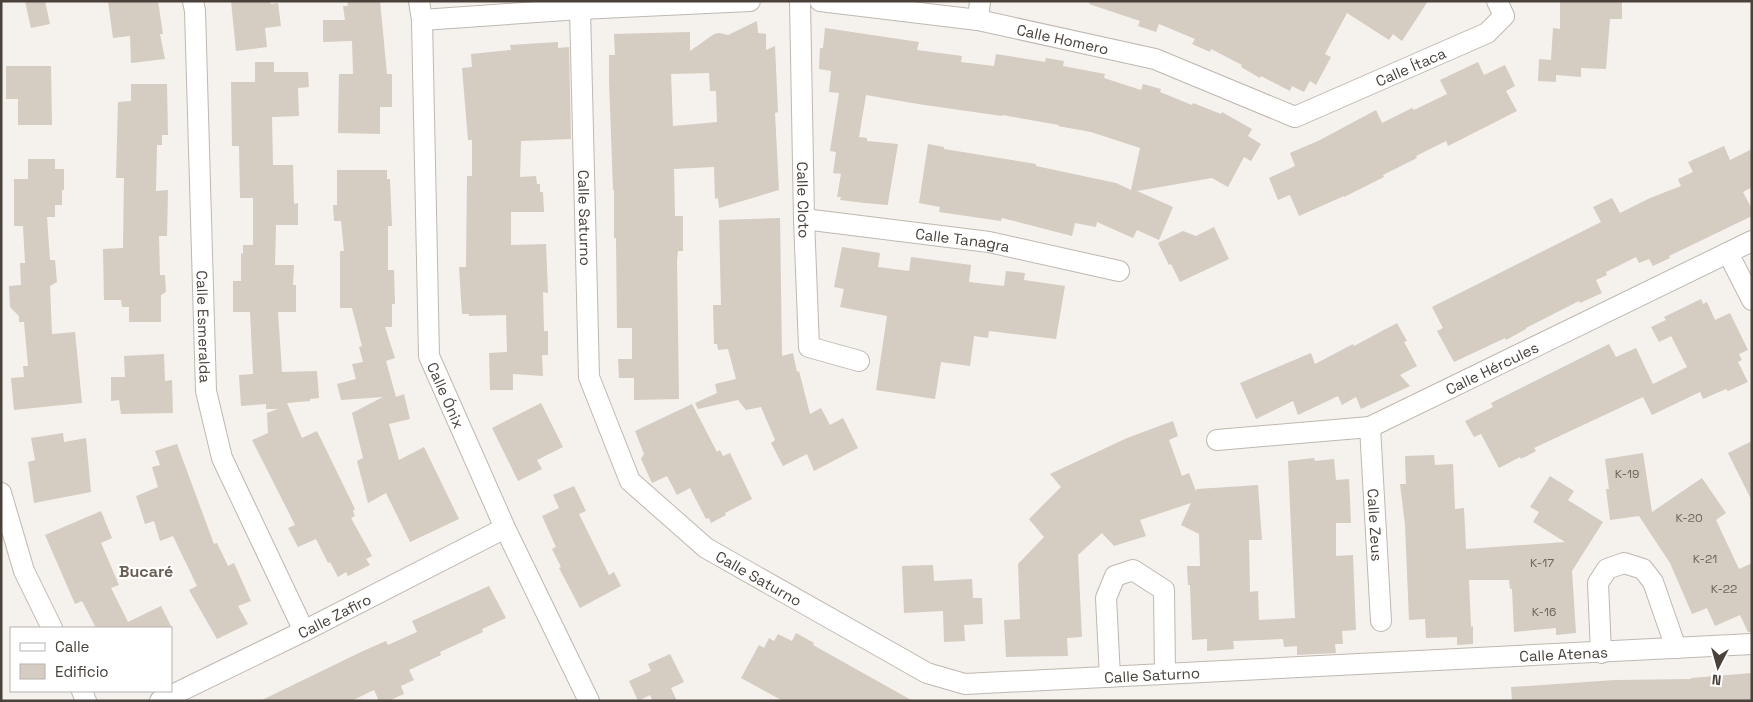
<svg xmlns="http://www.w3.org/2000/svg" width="1753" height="702" font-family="'Space Grotesk',sans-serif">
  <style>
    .building { fill: #d5ccc2; fill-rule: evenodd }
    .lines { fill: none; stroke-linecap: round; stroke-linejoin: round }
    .minor-casing { stroke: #bfb8af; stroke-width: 22 }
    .minor { stroke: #fff; stroke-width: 20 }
    .labels { text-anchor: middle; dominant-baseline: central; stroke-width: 4.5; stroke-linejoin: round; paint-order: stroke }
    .number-label { font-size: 12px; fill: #6c645c }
    .street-label { font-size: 15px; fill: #49413a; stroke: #fff }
    .neighbourhood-label { font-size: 16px; font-weight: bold; fill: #6a5e52; stroke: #fff }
  </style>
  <rect width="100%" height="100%" fill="#f5f1ec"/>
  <g class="building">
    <polygon points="25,1 45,1 50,24 31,28"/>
    <polygon points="108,1 158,1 163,34 160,34 165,59 131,63 130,36 113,38"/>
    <polygon points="231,1 270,1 271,4 278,3 281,26 265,28 267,47 236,51"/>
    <polygon points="347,1 380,1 387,74 392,74 392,107 380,107 380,134 338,133 339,74 353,74 352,41 323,42 323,20 345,20 343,6 348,6"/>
    <polygon points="1090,1 1428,1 1402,41 1393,34 1389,40 1347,13 1325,54 1331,57 1316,85 1310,81 1304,92 1292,86 1290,91 1261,76 1260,78 1241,67 1242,65 1211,49 1210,52 1192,44 1195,39 1159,24 1156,32 1138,26 1140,21 1089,4"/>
    <polygon points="1560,1 1622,1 1622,19 1610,19 1606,69 1581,68 1581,77 1556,75 1556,82 1538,81 1539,59 1551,60 1553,28 1560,29"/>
    <path d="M757 21 758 33 766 34V50L775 46 778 112 775 113 779 190 719 208 718 198 715 199 714 167 674 169 675 216H683V251H678L677 260 679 399 634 400V378H619L618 359H632V328H617L616 238H614V190H613L609 80V55H615L614 34 690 32V51L714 34 719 33 728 35ZM709 73 710 91H716L717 122 673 126 671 74Z"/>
    <polygon points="825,28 919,42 917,50 962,56 961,62 994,66 996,54 1045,62 1046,58 1064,61 1063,66 1105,74 1104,78 1141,90 1143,84 1161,89 1160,92 1192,105 1193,103 1221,114 1222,112 1252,129 1248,136 1261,144 1251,161 1244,157 1228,187 1212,178 1137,191 1173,207 1159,240 1137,230 1133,238 1097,222 1096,227 1075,223 1072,236 1002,218 1001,221 939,212 940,207 919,203 928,144 944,147 944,149 1036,164 1036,166 1116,183 1131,190 1140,148 1091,132 1058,126 1059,125 1002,115 1002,116 918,104 866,95 859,137 867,138 867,141 898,144 888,203 888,205 865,203 840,200 841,197 837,197 841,174 833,173 836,152 830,151 839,93 829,92 831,71 819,69 820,48 823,48"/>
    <polygon points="558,42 558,48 569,47 571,139 521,141 520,177 536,176 537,184 540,184 540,192 543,192 544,212 511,212 511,245 546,244 548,293 543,292 544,331 548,331 548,355 542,355 543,376 513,374 513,390 490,390 489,353 507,352 506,315 469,316 469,314 462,314 459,267 466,267 467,176 472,176 472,140 468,140 462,68 472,67 471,54 511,50 510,45"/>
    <polygon points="255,62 274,62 274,72 308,72 309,87 298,88 299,116 272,117 273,165 293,165 294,204 298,203 298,225 276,225 275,265 294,265 293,285 296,285 296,312 278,312 282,372 317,371 319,398 310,399 310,401 287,403 302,438 317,431 355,509 353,511 355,516 351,518 372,556 366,559 370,565 348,576 346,572 338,577 330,562 328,563 316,539 298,547 288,528 295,525 252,440 268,433 267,413 278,409 266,409 266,404 241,406 239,375 253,374 250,312 233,312 233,281 241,281 241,253 243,254 243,245 253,245 253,198 240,198 239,146 232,146 231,82 255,82"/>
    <polygon points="1478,62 1484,75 1505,65 1515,86 1506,91 1517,111 1448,146 1446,141 1416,156 1417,158 1383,175 1384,177 1344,197 1344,196 1299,216 1290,195 1278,200 1269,178 1295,166 1290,153 1320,140 1376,110 1382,123 1412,108 1414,110 1447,94 1440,80"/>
    <polygon points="6,66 51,66 52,125 18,125 18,99 6,99"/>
    <polygon points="131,84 167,84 168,135 162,135 162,145 157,145 156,191 168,190 167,236 159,236 160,275 165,275 166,292 161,295 161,322 129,322 129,307 122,307 121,300 104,300 103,249 123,248 124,178 116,178 118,102 131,101"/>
    <polygon points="1724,146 1730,160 1752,149 1752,187 1743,192 1752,209 1752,216 1669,256 1670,258 1653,266 1649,259 1639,263 1636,257 1606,272 1607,275 1596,280 1602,293 1580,303 1579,301 1526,328 1526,329 1506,340 1505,338 1454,362 1437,331 1443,328 1432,307 1601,222 1593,207 1612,198 1620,213 1650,198 1681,186 1678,179 1693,172 1688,162"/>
    <polygon points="28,159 55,159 55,169 64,169 64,190 62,190 62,205 55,205 55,217 47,217 50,260 55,260 57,282 50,286 52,334 75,332 82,403 14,410 11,378 24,377 23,366 28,366 24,322 19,322 19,316 10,307 9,286 21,285 20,263 25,263 23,226 14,226 14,179 28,179"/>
    <polygon points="337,170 387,170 387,179 390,179 392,226 388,226 388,270 394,270 395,304 392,304 392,327 385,327 395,358 386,361 396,397 404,394 410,419 389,424 399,460 424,447 459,519 410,542 386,493 368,503 357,461 363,458 352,413 383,397 341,400 337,384 356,379 352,364 363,362 359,347 362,346 352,308 340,308 340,251 344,251 341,221 334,221 333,205 337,205"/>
    <polygon points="780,218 782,356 793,353 797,372 799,371 810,414 821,408 830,425 843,418 858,448 814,471 807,454 783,466 771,443 775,440 761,407 746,410 738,400 698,409 695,403 717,393 715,384 736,379 728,349 718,350 717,344 714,344 713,305 721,305 719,220"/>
    <polygon points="1214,227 1229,259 1180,282 1171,264 1169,265 1158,243 1183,231 1196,236"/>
    <polygon points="842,247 880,253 878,267 909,271 911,257 971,265 969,282 1004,286 1006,271 1025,273 1024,280 1065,286 1056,339 989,331 988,338 974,336 970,366 941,362 935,399 876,390 887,316 840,307 844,289 834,287"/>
    <polygon points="1701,299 1703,304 1707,302 1715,320 1730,313 1748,350 1739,354 1742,360 1738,362 1748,382 1728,391 1726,389 1703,399 1700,392 1652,415 1643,397 1534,448 1536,451 1521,459 1520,457 1499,468 1481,434 1474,437 1465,421 1493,407 1491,403 1609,344 1616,357 1636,348 1653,384 1687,367 1671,336 1659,342 1651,327 1666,320 1664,317"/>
    <polygon points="1397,323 1407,341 1404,342 1417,366 1400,375 1410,386 1361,409 1356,397 1342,405 1338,396 1298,415 1293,401 1256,419 1240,383 1311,353 1315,364 1353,344 1354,346"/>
    <polygon points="164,354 165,381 172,380 173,413 121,414 119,400 111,401 111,377 125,377 124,356"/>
    <polygon points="541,403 563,447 537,460 542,469 518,481 492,428"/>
    <polygon points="692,404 717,452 720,450 723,456 730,453 752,499 725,513 726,515 711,523 709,518 706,519 690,488 677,495 667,476 652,483 641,459 644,454 635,431"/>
    <polygon points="1173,421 1178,436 1169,440 1182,476 1189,473 1196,491 1197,489 1258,485 1262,540 1249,540 1250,592 1258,591 1259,620 1295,618 1288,461 1314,458 1315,461 1334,459 1336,480 1349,479 1351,523 1336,523 1336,556 1353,555 1356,630 1342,631 1343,644 1335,644 1336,653 1297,655 1297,646 1284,647 1283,639 1233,641 1234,649 1207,651 1207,639 1192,640 1190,585 1188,585 1187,566 1200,566 1199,534 1181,525 1191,503 1140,520 1146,536 1114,546 1102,533 1078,555 1082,637 1067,638 1068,656 1006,657 1004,620 1020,619 1018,564 1044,537 1029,519 1061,487 1050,474 1127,438"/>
    <polygon points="63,433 64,442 86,438 91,492 34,503 28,462 35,460 31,438"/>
    <polygon points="1752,441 1752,501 1728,453"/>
    <polygon points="177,444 214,544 217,543 228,566 234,563 251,601 238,606 248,624 217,639 189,590 197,586 173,536 160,541 154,521 145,524 136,496 158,487 152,467 160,465 155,451"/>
    <polygon points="1643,453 1652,512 1702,478 1726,513 1716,520 1739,569 1752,563 1752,632 1748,632 1740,615 1715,626 1707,608 1692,614 1670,563 1639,516 1610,520 1606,489 1609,489 1605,459"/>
    <polygon points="1434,455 1435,465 1453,464 1455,509 1464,508 1466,549 1565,542 1533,522 1539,512 1530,507 1550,476 1574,491 1568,500 1603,522 1572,571 1576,633 1556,635 1556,628 1514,632 1512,589 1510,589 1509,580 1469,580 1471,627 1473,626 1473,644 1457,645 1457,637 1426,638 1425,619 1409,620 1405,525 1400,484 1406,484 1405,456"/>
    <polygon points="574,486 586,511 579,514 609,575 614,572 621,586 580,608 559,568 561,567 552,549 556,547 542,516 559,508 553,495"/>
    <polygon points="101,511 112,538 101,543 119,585 111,588 128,622 161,606 172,628 96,628 82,601 75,604 45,535"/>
    <polygon points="933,565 934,581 972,579 973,598 982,598 983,624 964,625 965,641 944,642 943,611 904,613 902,566"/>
    <polygon points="489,586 506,618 482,629 483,632 440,652 441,655 409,670 414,680 401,686 404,694 388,701 379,701 374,690 351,701 260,701 363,651 386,641 388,645 417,632 412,621"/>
    <polygon points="796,633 814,643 813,645 913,701 783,701 741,678 759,645 764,648 769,638 774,641 778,634 792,641"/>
    <polygon points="670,654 684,682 671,688 677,701 653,701 650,695 638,701 629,681 651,671 648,664"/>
    <polygon points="1752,673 1752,701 1512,701 1511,687 1615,680 1691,679 1691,678"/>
  </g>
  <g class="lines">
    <defs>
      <g id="minor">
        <path id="s1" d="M193 1 195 11 206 391 222 458 304 631"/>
        <path id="s2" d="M419 1 422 20 429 356 505 528 589 701"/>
        <path id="s3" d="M800 1 804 219 809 347 859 361"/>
        <path id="s4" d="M820 1 978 20 1155 59 1295 117 1487 33 1504 16 1497 1"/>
        <path id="s5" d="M580 9 589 377 630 481 706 548 927 673 965 684 1752 644"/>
        <polyline points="422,20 580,9 750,1"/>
        <polyline points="978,20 980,1"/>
        <path id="s6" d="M804 219 989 242 1119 271"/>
        <polyline points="1728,253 1752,300"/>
        <path id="s7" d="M1370 427 1381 621"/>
        <path id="s8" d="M1217 440 1370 427 1752 241"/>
        <polyline points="1,493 24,571 52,628"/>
        <polyline points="1601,653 1598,583 1607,569 1624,563 1643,569 1653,582 1676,648"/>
        <polyline points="1110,677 1106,598 1115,576 1133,570 1164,590 1165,673"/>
        <polyline points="82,691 86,701"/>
        <path id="s9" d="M160 701 304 631 505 528"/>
      </g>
    </defs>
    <use href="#minor" class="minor-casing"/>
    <use href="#minor" class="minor"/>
  </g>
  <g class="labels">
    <g class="number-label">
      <text x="1627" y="474">K-19</text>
      <text x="1689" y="518">K-20</text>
      <text x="1705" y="559">K-21</text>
      <text x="1542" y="563">K-17</text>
      <text x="1724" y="589">K-22</text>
      <text x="1544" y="612">K-16</text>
    </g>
    <g class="street-label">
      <text stroke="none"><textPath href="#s4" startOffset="246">Calle Homero</textPath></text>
      <text stroke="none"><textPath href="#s4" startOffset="618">Calle Ítaca</textPath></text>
      <text stroke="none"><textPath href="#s3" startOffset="199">Calle Cloto</textPath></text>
      <text stroke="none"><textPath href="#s5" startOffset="209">Calle Saturno</textPath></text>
      <text stroke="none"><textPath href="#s6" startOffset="160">Calle Tanagra</textPath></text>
      <text stroke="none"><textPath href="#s1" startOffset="326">Calle Esmeralda</textPath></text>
      <text stroke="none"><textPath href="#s8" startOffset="289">Calle Hércules</textPath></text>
      <text stroke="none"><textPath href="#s2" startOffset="398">Calle Ónix</textPath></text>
      <text stroke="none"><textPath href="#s7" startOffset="98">Calle Zeus</textPath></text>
      <text stroke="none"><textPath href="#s5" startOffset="642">Calle Saturno</textPath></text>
      <text stroke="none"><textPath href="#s9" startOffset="194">Calle Zafiro</textPath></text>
      <text stroke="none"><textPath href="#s5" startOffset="1474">Calle Atenas</textPath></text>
      <text stroke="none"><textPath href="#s5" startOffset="1062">Calle Saturno</textPath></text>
    </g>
    <g class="neighbourhood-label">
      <text x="146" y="571">Bucaré</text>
    </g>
  </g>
  <rect width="1753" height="702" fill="none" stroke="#49413a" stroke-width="5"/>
  <rect x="10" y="627" width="162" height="65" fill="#ffffff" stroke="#b6b3b0"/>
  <rect x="20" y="643" width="25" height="8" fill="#ffffff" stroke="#b6b3b0"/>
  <text x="55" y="652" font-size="15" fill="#49413a">Calle</text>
  <rect x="20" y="664" width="25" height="15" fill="#d5ccc2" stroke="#b6b3b0"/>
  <text x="55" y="677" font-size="15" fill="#49413a">Edificio</text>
  <g transform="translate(1718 667) rotate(186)" stroke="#ffffff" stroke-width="4" paint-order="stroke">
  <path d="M0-4L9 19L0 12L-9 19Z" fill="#49413a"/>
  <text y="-8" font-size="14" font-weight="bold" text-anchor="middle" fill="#49413a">N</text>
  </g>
</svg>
